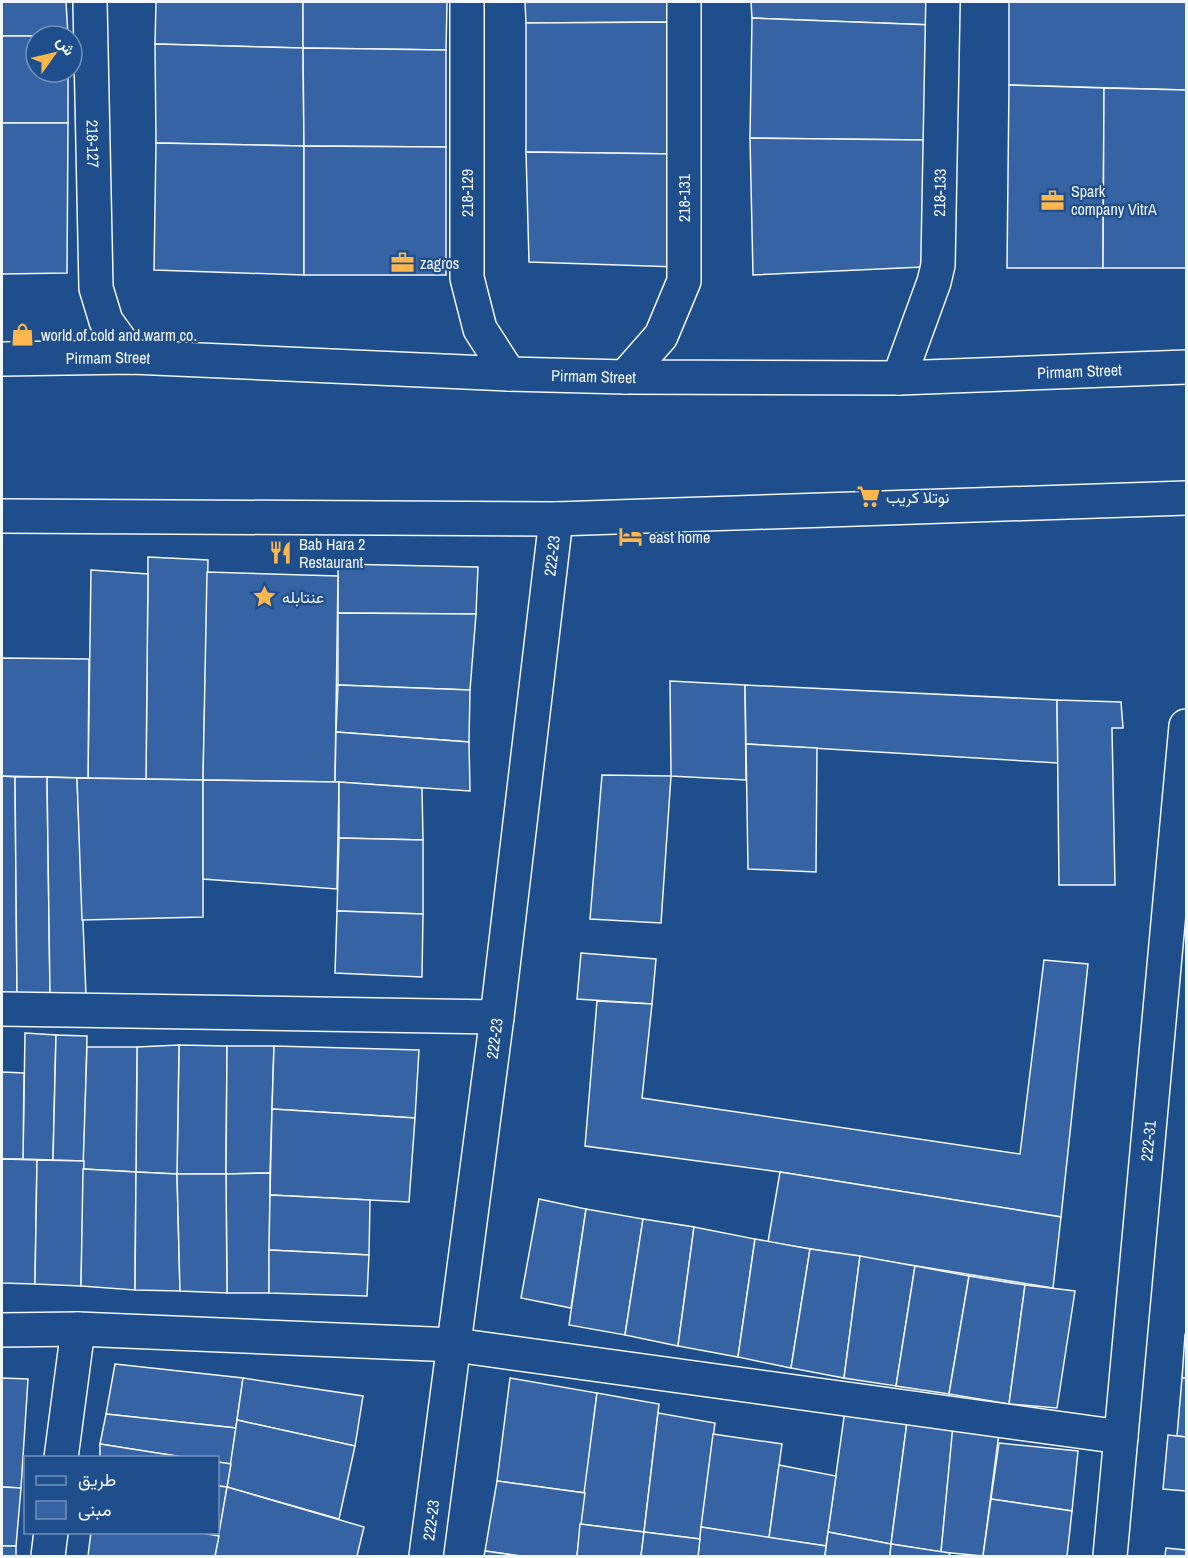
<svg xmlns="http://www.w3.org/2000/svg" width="1188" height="1558" font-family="'Archivo Narrow',Vazirmatn,sans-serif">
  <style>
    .building { fill: #3563a3; stroke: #f2f6ff; stroke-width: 1.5 }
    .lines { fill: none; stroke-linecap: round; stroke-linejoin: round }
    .minor-casing { stroke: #f2f6ff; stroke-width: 36 }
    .trunk-casing { stroke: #f2f6ff; stroke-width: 36 }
    .minor { stroke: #1f4e8c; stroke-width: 33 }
    .trunk { stroke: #1f4e8c; stroke-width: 33 }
    .labels { text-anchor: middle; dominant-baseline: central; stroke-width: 4.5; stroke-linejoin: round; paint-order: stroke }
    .street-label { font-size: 16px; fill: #f2f6ff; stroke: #1f4e8c }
    .poi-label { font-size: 16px; fill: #f2f6ff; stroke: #1f4e8c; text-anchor: start }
  </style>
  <rect width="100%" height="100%" fill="#1f4e8c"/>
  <g class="building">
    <polygon points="2,2 66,2 68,36 2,36"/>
    <polygon points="156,2 303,2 303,48 155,44"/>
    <polygon points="303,2 447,2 446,50 303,48"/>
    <polygon points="525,2 677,2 677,22 526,23"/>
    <polygon points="751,2 933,2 933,25 752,18"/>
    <polygon points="1009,2 1186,2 1186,90 1009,85"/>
    <polygon points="752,18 933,25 926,140 750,138"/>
    <polygon points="677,22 679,154 526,152 526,23"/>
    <polygon points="2,36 68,36 36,36 36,72 68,72 68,123 2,123"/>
    <polygon points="155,44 303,48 304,146 156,143"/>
    <polygon points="303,48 446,50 446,147 304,146"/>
    <polygon points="1009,85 1104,88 1103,268 1007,268"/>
    <polygon points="1104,88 1186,90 1186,268 1103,268"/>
    <polygon points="2,123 68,123 67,273 2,274"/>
    <polygon points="750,138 926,140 922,267 753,275"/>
    <polygon points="156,143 304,146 304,275 154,270"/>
    <polygon points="304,146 446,147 446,275 304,275"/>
    <polygon points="526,152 679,154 678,267 529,262"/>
    <polygon points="148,557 208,560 203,780 146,779"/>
    <polygon points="338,564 478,567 476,614 338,613"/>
    <polygon points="91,570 148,574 146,779 88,778"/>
    <polygon points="207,572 338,576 335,782 203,780"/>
    <polygon points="338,613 476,614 470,690 338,685"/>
    <polygon points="2,658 89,659 88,778 2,776"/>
    <polygon points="670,681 745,685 746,780 671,776"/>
    <polygon points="338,685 470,690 469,742 336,732"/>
    <polygon points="745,685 1057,700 1058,763 746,744"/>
    <polygon points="1057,700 1121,702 1123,728 1112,728 1115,885 1059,885"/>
    <polygon points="336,732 469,742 470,791 335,782"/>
    <polygon points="746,744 817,748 816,872 748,869"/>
    <polygon points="602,775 671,776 661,923 590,919"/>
    <polygon points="2,776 15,777 17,994 2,993"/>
    <polygon points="15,777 47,777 50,994 17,994"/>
    <polygon points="47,777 77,778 86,995 50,994"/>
    <polygon points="77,778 203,780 203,917 82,920"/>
    <polygon points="203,780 339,782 337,889 203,879"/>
    <polygon points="339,782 422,788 423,840 339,838"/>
    <polygon points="339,838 423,840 423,914 337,911"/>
    <polygon points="337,911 423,914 422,977 335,973"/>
    <polygon points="581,953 656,959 652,1004 577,999"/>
    <polygon points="1044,960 1088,964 1061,1217 780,1172 585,1146 597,1001 652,1004 642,1098 1020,1154"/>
    <polygon points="25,1033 56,1035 53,1160 23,1159"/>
    <polygon points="56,1035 87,1036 84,1161 53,1160"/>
    <polygon points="179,1045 227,1046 226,1174 177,1174"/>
    <polygon points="179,1045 177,1174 136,1172 137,1047"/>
    <polygon points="227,1046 274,1046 270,1173 226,1174"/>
    <polygon points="274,1046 419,1050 415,1118 272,1109"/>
    <polygon points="87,1047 137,1047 136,1172 83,1169"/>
    <polygon points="2,1072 24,1073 23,1159 2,1159"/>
    <polygon points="272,1109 415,1118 409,1202 270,1195"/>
    <polygon points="2,1159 37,1160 35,1284 2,1283"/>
    <polygon points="37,1160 84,1161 81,1286 35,1284"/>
    <polygon points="83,1169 136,1172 135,1290 81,1286"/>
    <polygon points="136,1172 177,1174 180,1291 135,1290"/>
    <polygon points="780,1172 1061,1217 1053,1288 768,1242"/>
    <polygon points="270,1173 269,1293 227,1293 226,1174"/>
    <polygon points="177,1174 226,1174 227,1293 180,1291"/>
    <polygon points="270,1195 370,1200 369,1255 269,1250"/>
    <polygon points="539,1199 586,1209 571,1308 521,1298"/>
    <polygon points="586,1209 643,1219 625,1335 569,1325"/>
    <polygon points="643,1219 694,1227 678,1346 625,1335"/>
    <polygon points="694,1227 755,1239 738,1357 678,1346"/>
    <polygon points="755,1239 810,1249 791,1368 738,1357"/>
    <polygon points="810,1249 860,1256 844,1378 791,1368"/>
    <polygon points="269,1250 369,1255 367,1296 269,1293"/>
    <polygon points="860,1256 915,1266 896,1386 844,1378"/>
    <polygon points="915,1266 969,1276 949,1394 896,1386"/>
    <polygon points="969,1276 1025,1285 1009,1404 949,1394"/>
    <polygon points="1025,1285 1075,1291 1057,1408 1009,1404"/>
    <polygon points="1185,1335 1186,1336 1186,1378 1182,1378"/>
    <polygon points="115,1364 243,1378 236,1428 106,1414"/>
    <polygon points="2,1378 28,1379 21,1488 2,1487"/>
    <polygon points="243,1378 363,1396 355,1446 237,1420"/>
    <polygon points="510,1378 597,1393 585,1493 497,1481"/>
    <polygon points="1182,1378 1186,1378 1186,1437 1177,1436"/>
    <polygon points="597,1393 659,1404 644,1532 580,1524"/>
    <polygon points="845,1410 907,1422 891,1544 828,1532"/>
    <polygon points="658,1413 715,1423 700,1539 644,1532"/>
    <polygon points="106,1414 236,1428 231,1464 218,1462 218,1458 189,1458 100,1444"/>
    <polygon points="237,1420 355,1446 339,1519 227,1487"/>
    <polygon points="907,1422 953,1430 941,1552 891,1544"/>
    <polygon points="953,1425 999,1433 983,1556 941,1552"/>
    <polygon points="713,1434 782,1444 769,1538 701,1527"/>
    <polygon points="1168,1435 1186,1437 1186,1491 1163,1489"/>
    <polygon points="999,1443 1078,1451 1072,1511 991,1499"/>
    <polygon points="100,1444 189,1458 100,1458"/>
    <polygon points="218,1462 231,1464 227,1487 218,1486"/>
    <polygon points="779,1465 836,1476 826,1546 769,1538"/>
    <polygon points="497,1481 585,1493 577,1556 520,1556 485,1551"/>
    <polygon points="218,1486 227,1487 219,1536 197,1532 218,1532"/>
    <polygon points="2,1487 21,1488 16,1546 2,1546"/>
    <polygon points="227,1487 364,1527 357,1556 215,1556"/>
    <polygon points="991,1499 1072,1511 1067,1556 983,1556"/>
    <polygon points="580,1524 644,1532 641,1556 577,1556"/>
    <polygon points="701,1527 826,1546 825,1556 698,1556"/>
    <polygon points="91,1532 197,1532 219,1536 215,1556 88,1556"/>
    <polygon points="644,1532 700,1539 698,1556 641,1556"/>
    <polygon points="828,1532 891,1544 890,1556 825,1556"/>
    <polygon points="891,1544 950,1553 949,1556 890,1556"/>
    <rect x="2" y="1546" width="14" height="10"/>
    <polygon points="1166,1548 1186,1550 1186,1556 1165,1556"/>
    <polygon points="485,1551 520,1556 484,1556"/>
  </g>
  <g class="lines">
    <defs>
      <g id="minor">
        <path id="s1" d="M90 2 96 288 106 321 132 357"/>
        <polyline points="467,2 467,278 480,329 509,374"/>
        <polyline points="625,377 661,336 684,281 684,2"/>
        <path id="s2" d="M899 378 934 282 938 265 943 2"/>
        <polyline points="2,1009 497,1017"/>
        <polyline points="2,1330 78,1329 455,1345 1121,1437"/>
        <polyline points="61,1458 78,1329"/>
        <polyline points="48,1556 51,1532"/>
        <path id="s3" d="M426 1556 497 1017 556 519"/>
        <path id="s4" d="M1110 1556 1186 726"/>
      </g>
      <g id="trunk">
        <path id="s5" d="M2 359 132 357 509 374 625 377 899 378 1186 367"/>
        <polyline points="2,516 556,519 1186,498"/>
      </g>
    </defs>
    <use href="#minor" class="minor-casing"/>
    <use href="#trunk" class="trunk-casing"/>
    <use href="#minor" class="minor"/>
    <use href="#trunk" class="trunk"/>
  </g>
  <defs>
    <symbol id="office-bare" viewBox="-9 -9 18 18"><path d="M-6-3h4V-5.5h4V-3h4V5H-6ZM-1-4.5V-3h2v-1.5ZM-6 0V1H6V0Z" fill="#ffb74d" stroke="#1f4e8c" stroke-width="2.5" paint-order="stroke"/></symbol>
    <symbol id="shop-bare" viewBox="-9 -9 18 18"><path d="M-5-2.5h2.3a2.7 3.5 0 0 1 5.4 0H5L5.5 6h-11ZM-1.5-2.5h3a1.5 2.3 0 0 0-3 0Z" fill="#ffb74d" stroke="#1f4e8c" stroke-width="2.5" paint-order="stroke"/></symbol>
    <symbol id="supermarket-bare" viewBox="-9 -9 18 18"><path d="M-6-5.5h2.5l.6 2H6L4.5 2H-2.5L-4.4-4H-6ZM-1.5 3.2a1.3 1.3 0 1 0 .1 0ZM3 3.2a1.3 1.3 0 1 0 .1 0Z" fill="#ffb74d" stroke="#1f4e8c" stroke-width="2.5" paint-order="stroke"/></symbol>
    <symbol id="hotel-bare" viewBox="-9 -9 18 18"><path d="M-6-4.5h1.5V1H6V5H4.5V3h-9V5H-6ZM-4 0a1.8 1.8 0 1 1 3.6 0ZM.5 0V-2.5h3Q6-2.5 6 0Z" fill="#ffb74d" stroke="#1f4e8c" stroke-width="2.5" paint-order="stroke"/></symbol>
    <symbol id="restaurant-bare" viewBox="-9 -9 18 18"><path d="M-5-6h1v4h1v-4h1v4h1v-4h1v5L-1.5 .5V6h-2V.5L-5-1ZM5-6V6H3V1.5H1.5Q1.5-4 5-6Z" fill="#ffb74d" stroke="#1f4e8c" stroke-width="2.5" paint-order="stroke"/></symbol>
    <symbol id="sight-bare" viewBox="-9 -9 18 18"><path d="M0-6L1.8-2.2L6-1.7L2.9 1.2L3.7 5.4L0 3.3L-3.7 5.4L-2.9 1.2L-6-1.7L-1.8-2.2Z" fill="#ffb74d" stroke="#1f4e8c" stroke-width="2.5" paint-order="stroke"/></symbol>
  </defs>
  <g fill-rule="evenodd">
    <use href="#office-bare" x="1036" y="184" width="33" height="33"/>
    <use href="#office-bare" x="386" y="246" width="33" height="33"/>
    <use href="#shop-bare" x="6" y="318" width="33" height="33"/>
    <use href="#supermarket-bare" x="852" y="480" width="33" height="33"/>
    <use href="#hotel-bare" x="614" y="520" width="33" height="33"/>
    <use href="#restaurant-bare" x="264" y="536" width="33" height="33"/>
    <use href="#sight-bare" x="248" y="580" width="33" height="33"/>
  </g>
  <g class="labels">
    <g class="street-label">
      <text stroke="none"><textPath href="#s1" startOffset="142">218-127</textPath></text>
      <text transform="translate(467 193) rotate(-90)">218-129</text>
      <text stroke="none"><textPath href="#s2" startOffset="192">218-133</textPath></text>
      <text transform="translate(684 198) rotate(-90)">218-131</text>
      <text stroke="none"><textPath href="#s5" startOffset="106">Pirmam Street</textPath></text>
      <text stroke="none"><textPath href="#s5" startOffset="1078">Pirmam Street</textPath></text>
      <text stroke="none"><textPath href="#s5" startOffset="592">Pirmam Street</textPath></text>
      <text stroke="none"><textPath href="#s3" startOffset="1008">222-23</textPath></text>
      <text stroke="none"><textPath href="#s3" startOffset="522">222-23</textPath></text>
      <text stroke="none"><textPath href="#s4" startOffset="417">222-31</textPath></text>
      <text stroke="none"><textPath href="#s3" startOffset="36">222-23</textPath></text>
    </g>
    <g class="poi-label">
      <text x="1071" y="191">Spark<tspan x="1071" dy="18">company VitrA</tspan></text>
      <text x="420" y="263">zagros</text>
      <text x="41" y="335">world of cold and warm co.</text>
      <text x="886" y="497">نوتلا كريب</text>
      <text x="649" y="537">east home</text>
      <text x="299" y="544">Bab Hara 2<tspan x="299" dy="18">Restaurant</tspan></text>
      <text x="282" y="597">عنتابله</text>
    </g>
  </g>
  <rect width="1188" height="1558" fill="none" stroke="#f2f6ff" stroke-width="6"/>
  <rect x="24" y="1456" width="195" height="78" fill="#1f4e8c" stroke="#7391ba" stroke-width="1.5"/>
  <rect x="36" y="1476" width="30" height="9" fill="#1f4e8c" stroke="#7391ba" stroke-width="1.5"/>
  <text x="78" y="1486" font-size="18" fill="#f2f6ff">طريق</text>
  <rect x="36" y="1501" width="30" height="18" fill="#3563a3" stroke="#7391ba" stroke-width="1.5"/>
  <text x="78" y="1516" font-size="18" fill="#f2f6ff">مبنى</text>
  <g transform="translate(54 54) rotate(56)"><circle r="28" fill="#1f4e8c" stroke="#7391ba" stroke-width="1.5"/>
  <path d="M0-4.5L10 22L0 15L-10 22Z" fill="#ffb74d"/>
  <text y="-9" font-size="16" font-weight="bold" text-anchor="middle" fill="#f2f6ff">ش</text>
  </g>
</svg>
